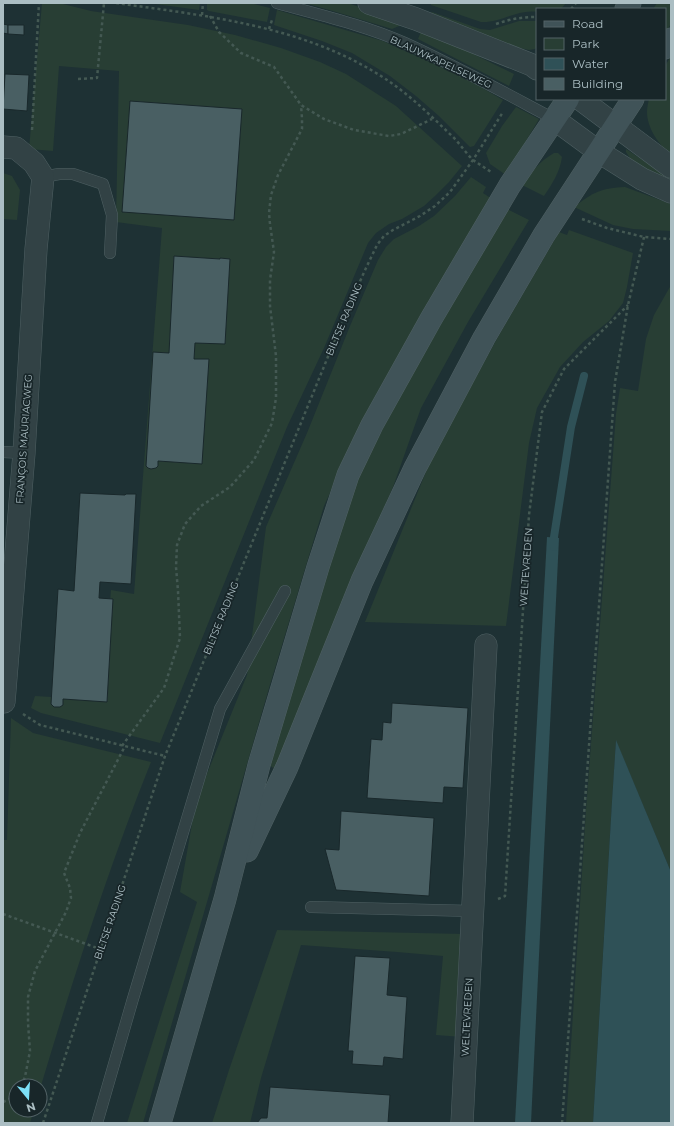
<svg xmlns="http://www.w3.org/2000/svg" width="674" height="1126" font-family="Montserrat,sans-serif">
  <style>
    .green { fill: #283e34 }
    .water { fill: #2f5157 }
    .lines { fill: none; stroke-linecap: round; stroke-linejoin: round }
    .stream { stroke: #2f5157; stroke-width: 8 }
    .building { fill: #495f63; stroke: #19282b }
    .lane-casing { stroke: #4f6063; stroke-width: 12 }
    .street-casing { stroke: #4f6063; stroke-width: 23 }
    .secondary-casing { stroke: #4f6063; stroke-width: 23 }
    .path { stroke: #445953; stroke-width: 2.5; stroke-dasharray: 3 3; stroke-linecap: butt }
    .lane { stroke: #324245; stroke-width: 11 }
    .street { stroke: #324245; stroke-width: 22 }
    .secondary { stroke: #405358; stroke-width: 22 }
    .labels { text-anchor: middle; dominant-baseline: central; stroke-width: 3.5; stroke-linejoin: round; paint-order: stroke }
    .street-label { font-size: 10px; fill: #abbec3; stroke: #182629 }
  </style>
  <rect width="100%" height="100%" fill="#1e3134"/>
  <g class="green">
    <polygon points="42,3 59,3 91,11 188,25 235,35 281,48 320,62 346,74 396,106 462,166 449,182 435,196 424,206 402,219 389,224 376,233 368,243 324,348 287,427 160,743 41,713 31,708 35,696 102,700 111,590 134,594 162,228 116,222 119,71 59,66 53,151 29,149"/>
    <polygon points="148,3 200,3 199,10"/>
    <polygon points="207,3 250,3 270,8 267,22 209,11 207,10"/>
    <polygon points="305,3 347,3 396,18 400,22 399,26 392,29 343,14"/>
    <path d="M431 3H566L561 9H537V12C518 9 500 23 481 22L431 5Z"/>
    <polygon points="657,3 671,3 671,24 665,33 665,9 653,9"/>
    <polygon points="277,10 383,41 465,78 503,100 474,146 470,147 439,116 416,96 390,76 352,53 322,41 274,25"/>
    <polygon points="432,12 480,29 490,30 519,21 537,21 537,47 535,49 529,50 515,47 431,13"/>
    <polygon points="422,29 514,74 509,86 418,39"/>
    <path d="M671 56V155C659 145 647 128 647 112 647 108 648 103 649 99H665V66Z"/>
    <polygon points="516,107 539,119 506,175 490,164 486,153 502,126"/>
    <polygon points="626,149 671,179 671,185 633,163 626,152"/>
    <path d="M554 153H558L562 157C560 172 552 184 544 196L522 185C531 172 540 161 554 153Z"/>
    <polygon points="3,173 12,176 20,190 17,220 3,219"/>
    <polygon points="471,177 486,187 483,193 492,199 365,415 324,506 269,688 143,1123 127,1123 197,902 180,892 196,801 247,675 266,527 307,433 350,326 378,260 386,247 394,239 419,226 434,216 455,196"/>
    <path d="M625 187 671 204V231L633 229 613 225 574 207C593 192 602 188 625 187Z"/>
    <polygon points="507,209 529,220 468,322 421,408 393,487 332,629 277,766 273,768 269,764 354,484 402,392"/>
    <polygon points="569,230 633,253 627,287 623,303 609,321 583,342 560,367 537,408 529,443 506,626 365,622 432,457 499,335 559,232 567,235"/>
    <polygon points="671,285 671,872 616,741 612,801 593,1123 566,1123 586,810 616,414 620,388 638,391 646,339 654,315"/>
    <path d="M11 718 33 733 151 762C108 869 73 979 40 1089V1086H16V1110H34L30 1123H3V840H7Z"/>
    <polygon points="277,930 465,934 462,1037 436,1035 443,956 397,952 301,945 261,1078 250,1123 212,1123 229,1070"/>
  </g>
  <g class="water">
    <polygon points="547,537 559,538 531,1123 515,1123"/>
    <polygon points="616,740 671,872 671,1123 593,1123 612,801"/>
  </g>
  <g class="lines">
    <polyline class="stream" points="554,547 554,537 571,427 584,376"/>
  </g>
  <g class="building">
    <polygon points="3,24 8,25 8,34 3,33"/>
    <polygon points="8,25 24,25 24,35 8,34"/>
    <polygon points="5,74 29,75 27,111 3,109"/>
    <polygon points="130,101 242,109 234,220 122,212"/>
    <polygon points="174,256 220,259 220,258 230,259 225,344 195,343 194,359 209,359 202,464 158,461 158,466 156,468 151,469 148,468 146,466 153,352 169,353"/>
    <polygon points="80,493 125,495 126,494 136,494 131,584 100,582 99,598 113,599 107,702 63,699 63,705 60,707 54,707 51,704 58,589 74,591"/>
    <polygon points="392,703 468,708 463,788 444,787 443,803 367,798 371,739 382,740 383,722 391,723"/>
    <polygon points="341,811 434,818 429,896 336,890 325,849 339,850"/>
    <polygon points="355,956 390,958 387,995 407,997 403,1059 384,1057 383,1066 352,1064 353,1051 348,1051"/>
    <polygon points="270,1087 390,1095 388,1123 257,1123 261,1118 267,1118"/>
  </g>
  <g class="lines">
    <defs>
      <g id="lane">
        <path d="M277 3C320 15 364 25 405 43 456 66 505 93 554 119"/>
        <polyline points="43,177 59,174 73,174 103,184 112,215 110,253"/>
        <polyline points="3,452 24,453"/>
        <polyline points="311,907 473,911"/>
        <polyline points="97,1123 132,1002 220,709 285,591"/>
      </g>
      <g id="street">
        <polyline points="369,3 416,19 532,65 537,69"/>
        <polyline points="580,99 671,167"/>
        <polyline points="554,119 599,152 642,179 671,192"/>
        <polyline points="3,147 16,148 34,163 43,177 36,249 24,453 4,702 3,702"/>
        <polyline points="462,1123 486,645"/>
      </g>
      <g id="secondary">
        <polyline points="626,9 630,3"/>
        <polyline points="665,48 671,39"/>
        <polyline points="247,851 287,767 362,581 415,468 484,338 544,235 633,99"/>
        <polyline points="160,1123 225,899 259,765 318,567 348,475 372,425 431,319 510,185 568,99"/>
      </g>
    </defs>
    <use href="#lane" class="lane-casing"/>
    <use href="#street" class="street-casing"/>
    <use href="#secondary" class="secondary-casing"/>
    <g class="path">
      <path d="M116 3C207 16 305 26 384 78 409 94 431 116 453 137 460 144 466 153 473 160 479 164 485 168 491 172"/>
      <polyline points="571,9 576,3"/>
      <polyline points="202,15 203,3"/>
      <polyline points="210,16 219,32 241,53 274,67 301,105 324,119 354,130 389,136 401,134 432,119"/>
      <path d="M496 24C510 19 522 17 537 17"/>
      <polyline points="269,29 272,20"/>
      <polyline points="78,79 97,78 104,3"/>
      <polyline points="32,130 39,3"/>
      <polyline points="582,219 607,228 644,237 671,239"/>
      <polyline points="23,714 40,725 165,756"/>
      <polyline points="122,746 164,688 180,638 178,591 176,567 177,545 185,524 201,506 230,487 254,460 272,423 276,398 276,356 270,306 270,280 274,252 270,224 269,213 271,195 278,175 302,129 302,118 301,105"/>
      <polyline points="498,899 505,896 529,515 542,412 564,369 628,305"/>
      <polyline points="3,914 100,949"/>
      <polyline points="21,1086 25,1077 30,1051 28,1023 28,997 35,971 66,912 71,898 70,888 64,873 80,833 125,746"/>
      <polyline points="3,1102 16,1096"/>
      <polyline points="43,1123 165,756 345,315 366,268 377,245 384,236 393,230 420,216 435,206 450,192 473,160 503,112"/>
      <polyline points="562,1123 615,382 628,305 644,237"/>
    </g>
    <use href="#lane" class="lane"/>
    <use href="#street" class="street"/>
    <use href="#secondary" class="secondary"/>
  </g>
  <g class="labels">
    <g class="street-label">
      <text transform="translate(441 62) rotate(25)">BLAUWKAPELSEWEG</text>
      <text transform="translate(344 319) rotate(-67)">BILTSE RADING</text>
      <text transform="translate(24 439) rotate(-86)">FRANÇOIS MAURIACWEG</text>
      <text transform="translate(526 567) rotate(-86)">WELTEVREDEN</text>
      <text transform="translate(221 618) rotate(-68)">BILTSE RADING</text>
      <text transform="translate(110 922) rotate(-71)">BILTSE RADING</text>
      <text transform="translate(467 1017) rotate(-87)">WELTEVREDEN</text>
    </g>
  </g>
  <rect width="674" height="1126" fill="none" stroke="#abbec3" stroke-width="8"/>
  <rect x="536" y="8" width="130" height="92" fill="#182629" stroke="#536367"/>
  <rect x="544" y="21" width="20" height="6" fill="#405358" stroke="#536367"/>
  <text x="572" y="28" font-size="12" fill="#abbec3">Road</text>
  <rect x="544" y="38" width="20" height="12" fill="#283e34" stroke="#536367"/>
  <text x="572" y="48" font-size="12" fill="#abbec3">Park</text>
  <rect x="544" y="58" width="20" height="12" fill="#2f5157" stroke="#536367"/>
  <text x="572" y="68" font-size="12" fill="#abbec3">Water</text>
  <rect x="544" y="78" width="20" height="12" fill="#495f63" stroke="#536367"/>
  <text x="572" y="88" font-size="12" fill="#abbec3">Building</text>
  <g transform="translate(28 1098) rotate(162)"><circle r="19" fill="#182629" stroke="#536367"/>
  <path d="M0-3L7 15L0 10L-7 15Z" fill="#7ce0f7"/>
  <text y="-6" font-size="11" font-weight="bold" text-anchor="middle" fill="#abbec3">N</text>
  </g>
</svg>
